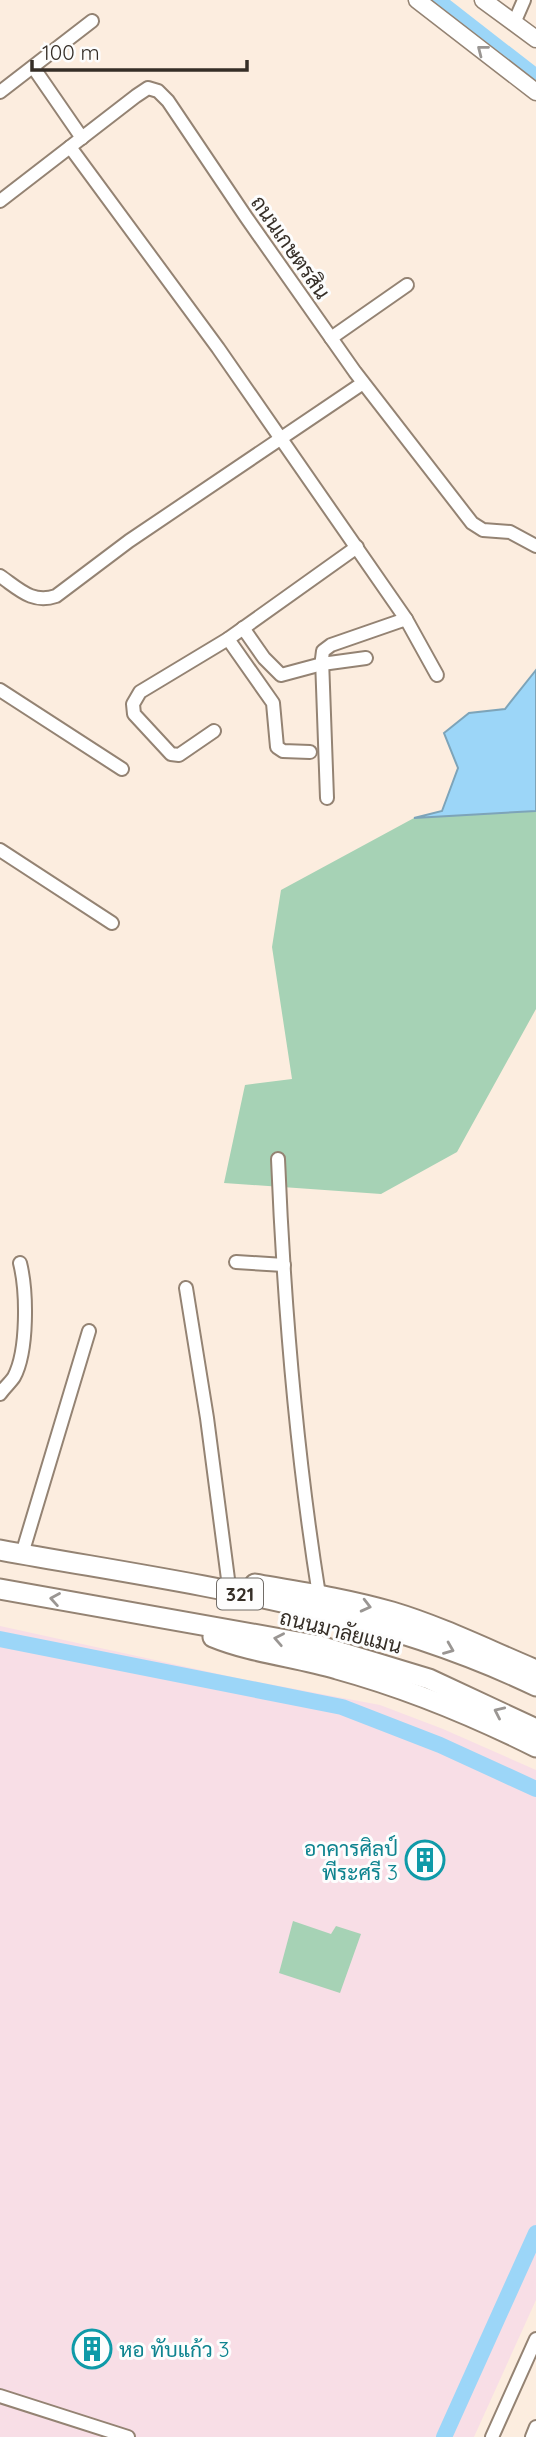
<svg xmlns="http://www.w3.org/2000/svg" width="536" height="2437" font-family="Quicksand,Sarabun,sans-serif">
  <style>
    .education { fill: #f8dee6 }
    .green { fill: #a6d2b5 }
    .water { fill: #9cd6f8; stroke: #7da4b9; stroke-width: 2 }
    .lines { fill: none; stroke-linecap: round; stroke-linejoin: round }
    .canal { stroke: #9cd6f8; stroke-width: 16 }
    .minor-casing { stroke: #948373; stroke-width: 16 }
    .tertiary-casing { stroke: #948373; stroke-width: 19 }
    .trunk-casing { stroke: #948373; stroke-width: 23 }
    .minor { stroke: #fff; stroke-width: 12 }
    .tertiary { stroke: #fff; stroke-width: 16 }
    .trunk { stroke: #fff; stroke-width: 19 }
    .oneway { stroke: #9a9693 }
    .labels { text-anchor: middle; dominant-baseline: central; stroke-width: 6; stroke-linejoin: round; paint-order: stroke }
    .shield { fill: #fdfdfd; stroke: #716c67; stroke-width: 2 }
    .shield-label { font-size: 19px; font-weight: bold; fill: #352e27 }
    .street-label { font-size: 21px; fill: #352e27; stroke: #fdfdfd }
    .culture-label { font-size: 21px; fill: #0d838f; stroke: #fdfdfd; text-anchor: end }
  </style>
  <rect width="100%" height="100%" fill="#fceddf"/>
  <polygon class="education" points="0,1626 237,1678 380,1705 443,1729 536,1770 536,2300 474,2437 0,2437"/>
  <g class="green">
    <polygon points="536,811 536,1009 457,1152 381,1194 224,1183 245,1085 292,1079 272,947 281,890 414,818"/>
    <polygon points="293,1921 331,1934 336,1926 361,1934 340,1993 279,1973"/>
  </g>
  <polygon class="water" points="536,670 536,811 414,818 442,811 458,768 444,733 469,713 505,709"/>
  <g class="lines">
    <g class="canal">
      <polyline points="437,0 536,77"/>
      <polyline points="0,1639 342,1707 440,1745 536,1789"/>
      <polyline points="444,2437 536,2233"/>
    </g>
    <defs>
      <g id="minor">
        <polyline points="514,23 524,0"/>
        <polyline points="33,67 82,138"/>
        <polyline points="0,92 92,21"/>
        <polyline points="70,147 218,348 406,619 331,645 323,651 322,659 327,798"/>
        <polyline points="0,201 136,96 148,88 158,91 168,101 246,217 355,372 472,523 483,530 510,532 536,546"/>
        <polyline points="331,338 407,285"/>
        <path d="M0 576C19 589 32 604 56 596L129 541 363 383"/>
        <polyline points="406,619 437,675"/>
        <polyline points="243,628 264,658 281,675 322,664 366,658"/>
        <polyline points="228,639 273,703 277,747 283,751 310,752"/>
        <polyline points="0,690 122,769"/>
        <polyline points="214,731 179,755 171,754 134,714 133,704 140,692 228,639 357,547"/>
        <polyline points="0,850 112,923"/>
        <path d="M278 1159C284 1306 296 1451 319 1595"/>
        <polyline points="236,1262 284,1265"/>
        <polyline points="186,1288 207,1418 228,1579"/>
        <path d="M0 1394C4 1388 10 1383 14 1377 28 1351 27 1291 20 1263"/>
        <polyline points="22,1554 89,1331"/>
        <polyline points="0,2396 128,2437"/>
        <polyline points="492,2437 536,2339"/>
        <polyline points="532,2437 536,2427"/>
      </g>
      <g id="tertiary">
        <polyline points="417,0 536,92"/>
        <polyline points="483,0 536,39"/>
      </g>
      <g id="trunk">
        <path d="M0 1550C181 1583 368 1605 536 1686"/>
        <path d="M255 1584C301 1592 347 1599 392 1612 442 1627 488 1650 536 1670"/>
        <polyline points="0,1589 320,1646 429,1679 536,1729"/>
        <path d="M213 1637C252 1653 297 1657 337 1669 406 1688 472 1715 536 1747"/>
      </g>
    </defs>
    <use href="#minor" class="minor-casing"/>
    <use href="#tertiary" class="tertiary-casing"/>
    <use href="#trunk" class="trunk-casing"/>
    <use href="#minor" class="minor"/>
    <use href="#tertiary" class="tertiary"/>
    <use href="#trunk" class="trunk"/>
  </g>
  <defs><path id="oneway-chevron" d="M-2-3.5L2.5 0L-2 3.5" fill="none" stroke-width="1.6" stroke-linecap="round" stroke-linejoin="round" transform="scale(1.75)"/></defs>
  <g class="oneway">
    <use href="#oneway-chevron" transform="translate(482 50) rotate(-142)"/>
    <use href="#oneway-chevron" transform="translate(55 1599) rotate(-170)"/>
    <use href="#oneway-chevron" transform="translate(366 1606) rotate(14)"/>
    <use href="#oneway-chevron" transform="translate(279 1639) rotate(-169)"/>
    <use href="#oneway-chevron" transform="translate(449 1649) rotate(22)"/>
    <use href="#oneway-chevron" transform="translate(499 1712) rotate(-155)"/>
  </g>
  <defs>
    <symbol id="building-ring" viewBox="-11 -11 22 22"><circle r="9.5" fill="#fdfdfd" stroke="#0f9aa8" stroke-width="1.5"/><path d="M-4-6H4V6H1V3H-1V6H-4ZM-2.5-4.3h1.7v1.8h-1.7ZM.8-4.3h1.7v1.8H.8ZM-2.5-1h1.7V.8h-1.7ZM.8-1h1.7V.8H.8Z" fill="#0f9aa8"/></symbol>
  </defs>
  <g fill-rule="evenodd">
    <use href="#building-ring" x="403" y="1838" width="44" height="44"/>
    <use href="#building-ring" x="70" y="2327" width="44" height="44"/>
  </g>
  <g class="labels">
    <rect class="shield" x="217" y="1578.5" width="46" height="31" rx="5"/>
    <g class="shield-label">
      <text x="240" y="1594">321</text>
    </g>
    <g class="street-label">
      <text transform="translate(291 247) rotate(55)">ถนนเกษตรสิน</text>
      <text transform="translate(341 1631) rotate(14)">ถนนมาลัยแมน</text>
    </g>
    <g class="culture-label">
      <text x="398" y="1848">อาคารศิลป์<tspan x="398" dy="24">พีระศรี 3</tspan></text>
      <text x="119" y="2349" text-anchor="start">หอ ทับแก้ว 3</text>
    </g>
  </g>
  <path d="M32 60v10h215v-10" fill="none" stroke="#352e27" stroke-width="3.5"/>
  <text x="42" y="60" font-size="21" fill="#352e27" stroke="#fdfdfd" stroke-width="5" paint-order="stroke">100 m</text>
</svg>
